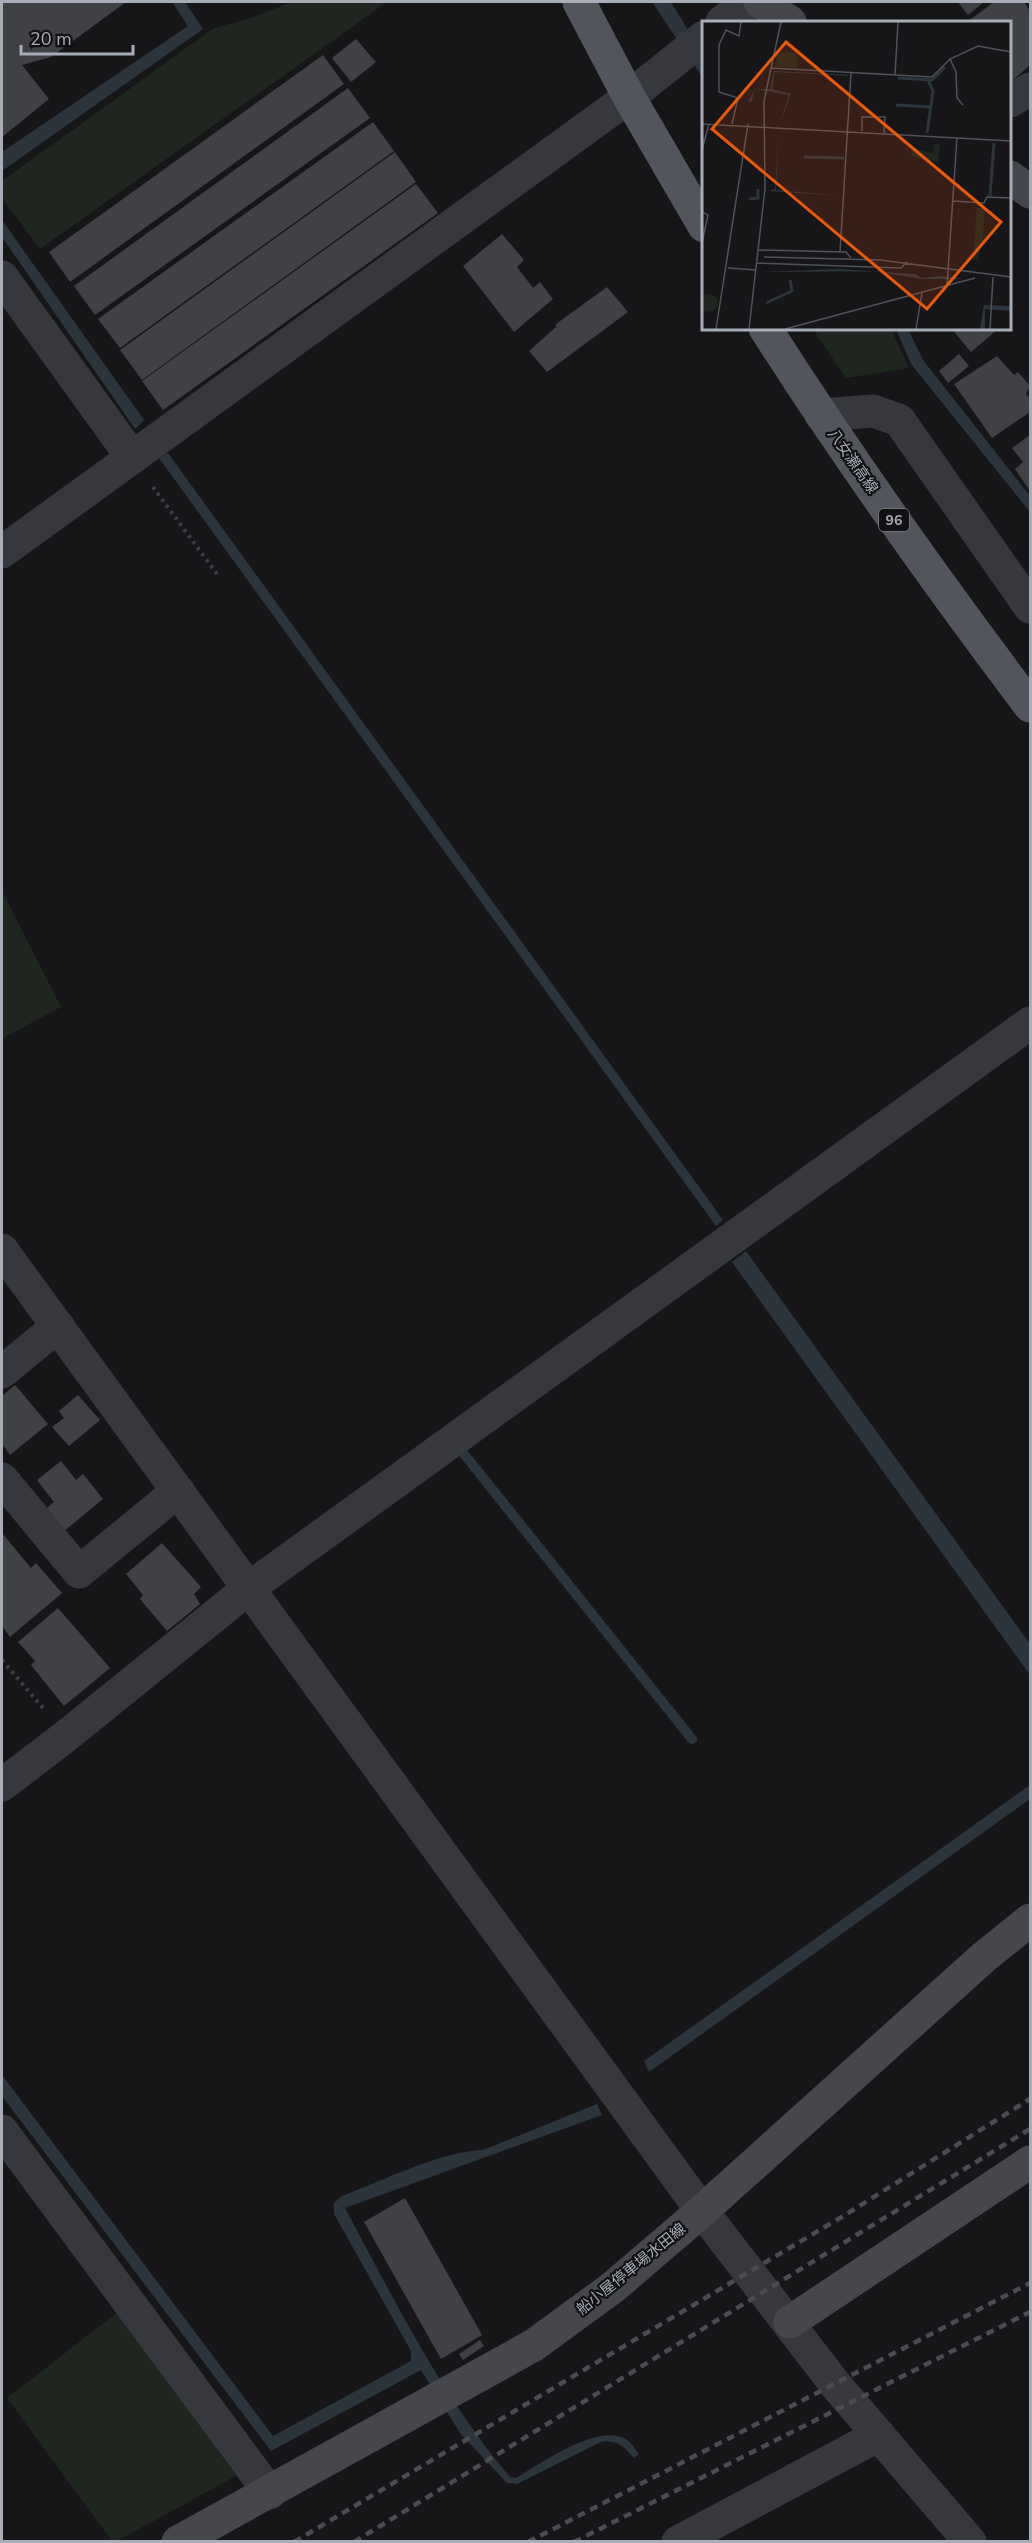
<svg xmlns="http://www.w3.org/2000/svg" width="1032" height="2543" font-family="'Nunito Sans','Noto Sans JP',sans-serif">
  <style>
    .green { fill: #1e261f }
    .water { fill: #2c353c }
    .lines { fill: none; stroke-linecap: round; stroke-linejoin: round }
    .stream { stroke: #2c353c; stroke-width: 10 }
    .building { fill: #404145 }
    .path { stroke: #3d3f44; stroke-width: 4; stroke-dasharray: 3 4.5; stroke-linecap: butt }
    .street { stroke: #37383d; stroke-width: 33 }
    .secondary { stroke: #45474d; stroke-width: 33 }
    .primary { stroke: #53555c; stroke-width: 33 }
    .rail { stroke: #4a4c52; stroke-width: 4.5; stroke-dasharray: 8 6; stroke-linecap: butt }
    .labels { text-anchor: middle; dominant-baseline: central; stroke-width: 4.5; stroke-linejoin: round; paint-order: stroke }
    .shield { fill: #111113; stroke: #7b7e86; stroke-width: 1.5 }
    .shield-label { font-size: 14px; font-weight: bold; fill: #a8adb8 }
    .street-label { font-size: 15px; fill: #a8adb8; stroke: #111113 }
    .inset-river { fill: none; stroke: #2c353c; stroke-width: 3 }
    .inset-road { fill: none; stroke: #505258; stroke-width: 1.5 }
    .view { fill: #e8590c; fill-opacity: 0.15; stroke: #e8590c; stroke-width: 3 }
    .inset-edge { fill: none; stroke: #a8adb8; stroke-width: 3 }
  </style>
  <rect width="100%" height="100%" fill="#161618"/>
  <g class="green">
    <polygon points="292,2 387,2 40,249 2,198 2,181 214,28 248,19"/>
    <polygon points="813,329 891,329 909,368 846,378"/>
    <polygon points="2,891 61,1007 3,1038 2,1036"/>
    <polygon points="118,2312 236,2476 117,2541 112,2541 7,2398"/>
  </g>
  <g class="water">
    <polygon points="172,2 185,2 203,29 2,171 2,152 188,26"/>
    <polygon points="652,2 670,2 672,4 703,54 703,78"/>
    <polygon points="2,220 144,420 135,429 2,237"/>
    <polygon points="896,329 908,329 923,360 1030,496 1030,512 911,364"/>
    <polygon points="168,453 723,1220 716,1226 159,458"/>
    <polygon points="746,1251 1030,1644 1030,1675 732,1262"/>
    <polygon points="1030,1785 1030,1799 649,2072 644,2061"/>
    <path d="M2 2075 273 2436 411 2361V2351L334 2214V2203L342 2196C382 2181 442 2151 483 2150L597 2104 602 2115 345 2208C395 2301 442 2397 510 2477L516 2478C540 2464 600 2421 627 2440 632 2443 635 2449 639 2454L634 2458C623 2446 618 2440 601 2442L517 2484 507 2483 460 2433 421 2370 271 2451 2 2096Z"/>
  </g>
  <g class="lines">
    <polyline class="stream" points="464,1454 692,1739"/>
  </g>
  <g class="building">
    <polygon points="2,2 126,2 51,57 22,65 49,99 2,137"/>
    <polygon points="958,2 984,2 968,15"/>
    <polygon points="994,2 1024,2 1030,11 1030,65 1010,83 1010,22 967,22"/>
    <polygon points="356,39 376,62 351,82 332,58"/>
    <polygon points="323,55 344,84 70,282 49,252"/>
    <polygon points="348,88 370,118 95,315 74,286"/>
    <polygon points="373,122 394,151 120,348 98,319"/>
    <polygon points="395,152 416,182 142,380 120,350"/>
    <polygon points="416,184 438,213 163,410 142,381"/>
    <polygon points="502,234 524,260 517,267 533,288 540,282 553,299 514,332 463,266"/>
    <polygon points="607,287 628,312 547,372 529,351 556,327 556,324"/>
    <polygon points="951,328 999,328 971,352"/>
    <polygon points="959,354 969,366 948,383 939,371"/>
    <polygon points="997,356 1014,375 1018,372 1030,386 1026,394 1030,399 1030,412 992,438 954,384"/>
    <polygon points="1030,435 1030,491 1015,469 1023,462 1012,448"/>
    <polygon points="15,1385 48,1424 10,1455 2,1444 2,1396"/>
    <polygon points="78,1395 100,1420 69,1446 52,1427 64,1418 59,1411"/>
    <polygon points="61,1461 76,1480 83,1474 103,1499 64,1531 46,1509 54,1502 37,1480"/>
    <polygon points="2,1533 31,1568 36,1563 62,1593 10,1637 2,1626"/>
    <polygon points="162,1543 201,1587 194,1594 200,1604 167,1631 140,1599 143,1595 126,1574"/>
    <polygon points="58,1608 110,1668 64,1706 31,1665 35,1661 18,1642"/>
    <polygon points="405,2198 482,2335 441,2359 364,2222"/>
    <polygon points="480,2340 484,2346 463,2360 459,2354"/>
  </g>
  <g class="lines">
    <g class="path">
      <polyline points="153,487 217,574"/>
      <polyline points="2,1660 43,1708"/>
    </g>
    <g class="street">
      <polyline points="722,22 749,2"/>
      <polyline points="1010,101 1030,89"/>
      <polyline points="2,277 132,457"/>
      <polyline points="821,415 873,411 899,420 1030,607"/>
      <polyline points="2,552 629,97 704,37"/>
      <polyline points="2,1250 702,2211 835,2384 970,2542"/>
      <polyline points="2,1372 58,1326"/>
      <polyline points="2,1479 79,1572 178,1491"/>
      <polyline points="2,1785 66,1736 249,1588 1030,1023"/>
      <polyline points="2,2131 270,2493"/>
      <polyline points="678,2542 879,2435"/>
    </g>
    <g class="secondary">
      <polyline points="760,2 790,22"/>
      <polyline points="1010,177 1030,192"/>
      <polyline points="790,2322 1030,2162"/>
      <polyline points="178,2542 534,2345 612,2288 702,2211 984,1957 1030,1920"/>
    </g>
    <g class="primary">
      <polyline points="579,2 629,97 704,226"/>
      <path d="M765 328C848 458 937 583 1030 706"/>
    </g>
    <g class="rail">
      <polyline points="294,2542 845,2215 1030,2099"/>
      <polyline points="354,2542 1030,2129"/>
      <polyline points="528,2542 1030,2283"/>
      <polyline points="574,2542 1030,2312"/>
    </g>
  </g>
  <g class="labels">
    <rect class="shield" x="879" y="509" width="30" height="22" rx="4.5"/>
    <g class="shield-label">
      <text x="894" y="520">96</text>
    </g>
    <g class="street-label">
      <text transform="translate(853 461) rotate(55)">八女瀬高線</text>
      <text transform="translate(631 2269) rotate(-39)">船小屋停車場水田線</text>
    </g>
  </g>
  <g transform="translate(702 21)">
    <rect width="309" height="309" fill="#161618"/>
    <path d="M76 30 95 32V47L73 45ZM232 123 238 124 236 141 209 135 211 128 231 132ZM275 187H283L281 217 276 239H271ZM-2 282a9 9 0 1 1 18 0a9 9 0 1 1-18 0Z" fill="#1e261f"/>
    <path d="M72 50 147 54V55L73 51 70 68 89 73 78 102 87 74 53 68 50 79 49 81H46L53 68H68ZM77 109 74 169 140 175 67 170 73 168ZM136 248 213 253 220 257 240 255 261 258H220L169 250 60 251ZM282 284 309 285V290L283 288V308H278Z" fill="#2c353c"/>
    <path class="inset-river" d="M196 57 230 59 243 46M194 84 229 86M225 112 231 70 226 59M102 136 142 137M288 175 292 122M47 178 56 177V168M64 282 90 270 88 259"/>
    <path class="inset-road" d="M69 47 230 56 248 38M193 54 196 1M261 84 255 77 254 51 248 38 276 25 309 31M0 103 309 120M30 103 36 77 17 71V24L24 9 37 15 39 1M160 110V96H183L182 112M0 129 7 103M251 180 282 182 285 176 309 177M0 191 6 194 0 222M56 229 144 231 149 237M138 231 149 52M62 236 178 239 309 256M55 242 199 247 205 241M26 247 54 249M245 265 255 116M14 308 46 103M47 308 63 168 62 80 79 1M83 308 273 257M214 308 220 272M288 308 291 256"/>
    <path class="view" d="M84 21 299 201 225 288 10 108Z"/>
    <rect width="309" height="309" class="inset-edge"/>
  </g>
  <rect width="1032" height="2543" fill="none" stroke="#a8adb8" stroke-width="6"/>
  <path d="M21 45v9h112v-9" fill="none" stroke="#a8adb8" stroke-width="3"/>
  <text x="30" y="45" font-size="18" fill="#a8adb8" stroke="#111113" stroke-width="4.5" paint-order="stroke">20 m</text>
</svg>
